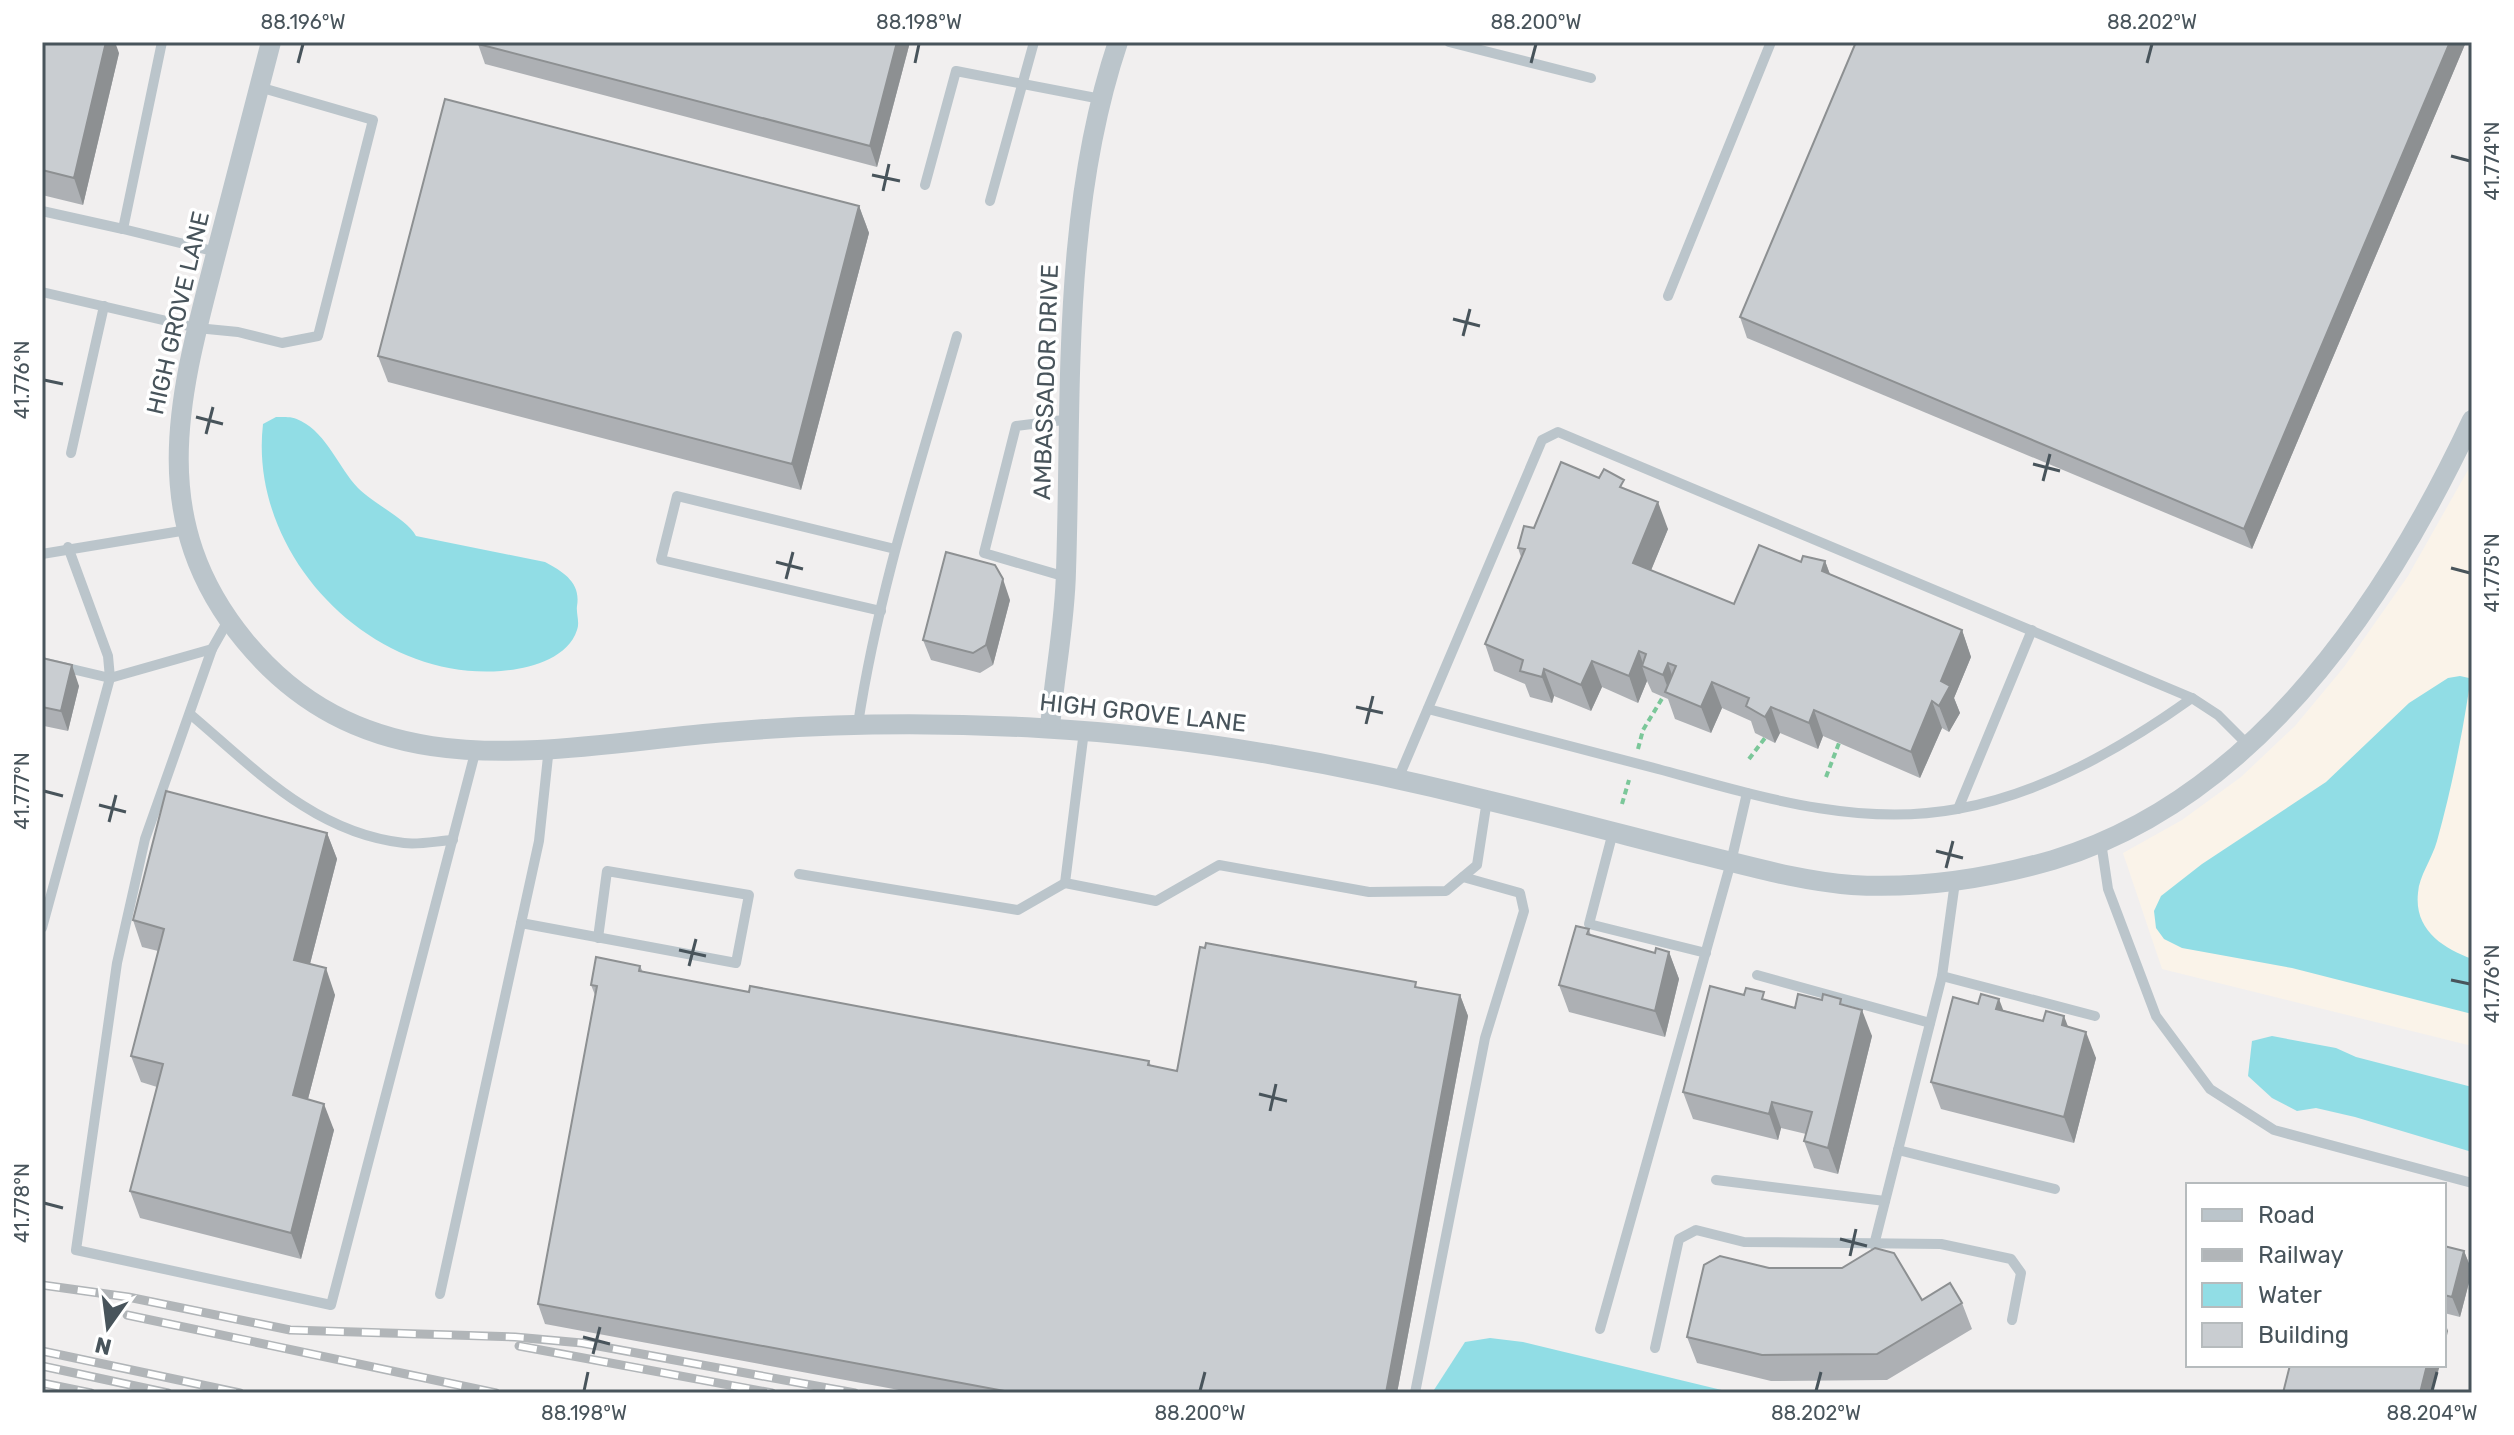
<svg xmlns="http://www.w3.org/2000/svg" width="2514" height="1435" font-family="Rubik,sans-serif">
  <style>
    .commercial { fill: #faf3e9 }
    .water { fill: #91dde5 }
    .lines { fill: none; stroke-linecap: round; stroke-linejoin: round }
    .path { stroke: #7bc799; stroke-width: 4; stroke-dasharray: 6 4; stroke-linecap: butt }
    .lane { stroke: #bbc5cb; stroke-width: 10 }
    .street { stroke: #bbc5cb; stroke-width: 20 }
    .rail-casing { stroke: #b1b5b8; stroke-width: 9 }
    .rail { stroke: #fff; stroke-width: 6; stroke-dasharray: 18; stroke-linecap: butt }
    .wall { fill: #adb0b4 }
    .shaded-wall { fill: #8d9092 }
    .building { fill: #c9cdd1; stroke: #8d9092; stroke-width: 2 }
    .ticks { fill: none; stroke: #48545b; stroke-width: 3 }
    .labels { text-anchor: middle; dominant-baseline: central; stroke-width: 7; stroke-linejoin: round; paint-order: stroke }
    .street-label { font-size: 24px; fill: #48545b; stroke: #fff }
    .neatline { fill: none; stroke: #48545b; stroke-width: 3 }
    .ticks-label { font-size: 20px; text-anchor: middle; fill: #48545b }
  </style>
  <rect width="100%" height="100%" fill="#f1efef"/>
  <polygon class="commercial" points="2472,463 2472,1046 2162,969 2123,853 2182,820 2241,777 2295,726 2344,667 2408,576"/>
  <g class="water">
    <path d="M276 417C285 417 293 416 301 421 327 434 339 468 358 488 374 504 408 520 416 536L545 562C564 572 581 583 577 606 576 614 580 622 577 630 568 659 528 669 501 671 369 681 248 554 263 424Z"/>
    <path d="M2460 676 2469 678V690C2461 741 2451 791 2437 841 2432 859 2419 876 2418 893 2414 930 2443 948 2472 959V1014L2292 968 2182 948 2164 939 2156 928 2154 911 2161 896 2202 864 2326 782 2409 703 2448 678Z"/>
    <polygon points="2272,1036 2336,1048 2356,1057 2472,1087 2472,1152 2355,1117 2316,1108 2297,1111 2272,1098 2248,1076 2252,1041"/>
    <polygon points="1490,1338 1523,1342 1734,1393 1432,1393 1465,1342"/>
  </g>
  <g class="lines">
    <g class="path">
      <polyline points="1638,749 1643,730 1663,697"/>
      <polyline points="1749,759 1765,738"/>
      <polyline points="1826,777 1839,743"/>
      <polyline points="1622,804 1629,780"/>
    </g>
    <g class="lane">
      <polyline points="162,42 123,229 217,252"/>
      <polyline points="1449,42 1591,78"/>
      <polyline points="925,185 956,71 1101,99"/>
      <polyline points="990,201 1034,42"/>
      <polyline points="42,211 123,229"/>
      <polyline points="42,292 197,328 238,332 282,343 318,336 373,120 259,87"/>
      <polyline points="1668,296 1771,42"/>
      <polyline points="71,453 104,306"/>
      <polyline points="42,554 187,530"/>
      <polyline points="1066,577 984,553 1016,426 1071,419"/>
      <polyline points="881,611 661,560 677,496 895,549"/>
      <polyline points="229,619 212,649 145,839 117,963 76,1250 331,1305 475,753"/>
      <polyline points="42,662 110,678 108,656 68,547"/>
      <path d="M1428 709C1505 729 1581 749 1658 769 1754 795 1856 828 1957 809 2042 794 2122 748 2192 698"/>
      <path d="M190 714C255 769 314 833 404 843 419 845 437 841 453 840"/>
      <path d="M858 724C878 592 920 464 957 336"/>
      <polyline points="1084,731 1065,883 1156,901 1219,865 1369,892 1446,891 1477,865 1487,800"/>
      <polyline points="1398,779 1542,440 1558,432 2192,698 2218,715 2248,745"/>
      <polyline points="1958,809 2032,630"/>
      <polyline points="1613,832 1589,924 1706,953"/>
      <polyline points="2101,842 2108,889 2156,1016 2210,1089 2274,1130 2472,1183"/>
      <polyline points="799,874 1018,910 1065,883"/>
      <polyline points="521,923 736,963 749,895 607,871 598,938"/>
      <polyline points="42,928 110,678 212,649"/>
      <polyline points="1757,975 1930,1023"/>
      <polyline points="1942,976 2095,1016"/>
      <polyline points="1898,1150 2055,1189"/>
      <polyline points="1716,1180 1885,1201"/>
      <polyline points="1874,1245 1942,976 1955,882"/>
      <polyline points="440,1294 539,841 549,747"/>
      <polyline points="1600,1329 1731,862 1747,793"/>
      <polyline points="1655,1348 1679,1239 1696,1230 1744,1242 1941,1244 2011,1259 2021,1273 2012,1320"/>
      <polyline points="1415,1393 1485,1038 1524,911 1520,893 1463,877"/>
    </g>
    <g class="street">
      <path d="M271 42C253 113 234 183 216 254 180 393 143 517 245 641 373 796 553 746 727 732 831 723 935 722 1039 728 1191 736 1339 763 1486 800 1557 817 1628 836 1699 854 1749 866 1800 881 1852 885 1920 889 1987 879 2053 860 2255 799 2387 601 2472 420"/>
      <path d="M1050 728C1054 676 1065 624 1066 571 1072 395 1061 212 1118 42"/>
    </g>
    <defs>
      <g id="rail">
        <polyline points="42,1285 128,1297 290,1330 515,1337 582,1343 855,1393"/>
        <polyline points="127,1315 496,1393"/>
        <polyline points="519,1346 772,1393"/>
        <polyline points="42,1351 240,1393"/>
        <polyline points="42,1366 168,1393"/>
        <polyline points="42,1383 91,1393"/>
      </g>
    </defs>
    <use href="#rail" class="rail-casing"/>
    <use href="#rail" class="rail"/>
  </g>
  <g class="wall">
    <polygon points="42,42 119,53 83,205 42,195"/>
    <polygon points="910,42 877,167 485,64 478,44"/>
    <polygon points="1856,42 2466,42 2252,549 1747,338 1740,317"/>
    <polygon points="859,206 869,233 801,490 388,382 378,356"/>
    <polygon points="1627,490 1668,529 1651,570 1734,604 1801,562 1825,561 1830,574 1962,630 1971,657 1954,698 1960,713 1949,732 1942,728 1920,778 1823,736 1818,749 1780,733 1775,743 1755,733 1751,721 1722,708 1711,733 1675,719 1668,699 1652,692 1647,681 1638,703 1602,687 1591,711 1554,696 1552,703 1530,697 1525,684 1494,671 1485,644 1521,557 1518,548 1534,528"/>
    <polygon points="1010,600 993,665 980,673 931,660 923,640"/>
    <polygon points="42,658 79,686 68,731 44,726 42,736"/>
    <polygon points="327,833 337,859 310,964 335,995 308,1099 334,1130 301,1259 140,1218 130,1191 157,1087 141,1082 131,1056 158,951 142,947 133,920"/>
    <polygon points="1589,929 1591,936 1655,953 1669,952 1679,979 1665,1037 1569,1012 1559,985"/>
    <polygon points="640,966 643,972 749,992 1149,1061 1151,1066 1177,1071 1418,988 1460,995 1468,1016 1397,1393 915,1393 545,1324 538,1304 595,995 591,985"/>
    <polygon points="1767,1001 1795,1008 1843,1005 1872,1036 1838,1174 1814,1168 1804,1141 1806,1134 1781,1128 1778,1140 1693,1119 1683,1092"/>
    <polygon points="2003,1010 2068,1027 2096,1058 2074,1143 1941,1109 1931,1082"/>
    <polygon points="2444,1246 2464,1251 2472,1271 2460,1317 2444,1313"/>
    <polygon points="1769,1268 1922,1300 1962,1303 1972,1329 1887,1380 1771,1381 1697,1363 1687,1337"/>
  </g>
  <g class="shaded-wall">
    <polygon points="106,42 115,42 119,53 83,205 74,178"/>
    <polygon points="897,42 910,42 877,167 870,146"/>
    <polygon points="2450,42 2466,42 2252,549 2244,529"/>
    <polygon points="859,206 869,233 801,490 792,464"/>
    <polygon points="1658,502 1668,529 1643,590 1633,563"/>
    <polygon points="1825,561 1835,588 1822,571"/>
    <polygon points="1003,579 1010,600 993,665 986,645"/>
    <polygon points="1962,630 1971,657 1954,698 1960,713 1949,732 1939,706 1941,681"/>
    <polygon points="1639,651 1644,667 1642,666 1647,681 1638,703 1629,676"/>
    <polygon points="1592,661 1602,687 1591,711 1581,685"/>
    <polygon points="1668,663 1677,690 1670,694 1663,675"/>
    <polygon points="72,665 79,686 68,731 61,711"/>
    <polygon points="1544,669 1554,696 1552,703 1542,677"/>
    <polygon points="1712,682 1722,708 1711,733 1701,707"/>
    <polygon points="1932,701 1942,728 1920,778 1911,752"/>
    <polygon points="1771,707 1780,733 1775,743 1765,717"/>
    <polygon points="1814,710 1823,736 1818,749 1809,723"/>
    <polygon points="42,719 44,726 42,736"/>
    <polygon points="327,833 337,859 304,987 294,960"/>
    <polygon points="1669,952 1679,979 1665,1037 1655,1011"/>
    <polygon points="326,968 335,995 302,1122 293,1095"/>
    <polygon points="1460,995 1468,1016 1397,1393 1386,1393"/>
    <polygon points="1999,999 2009,1025 1996,1009"/>
    <polygon points="1862,1010 1872,1036 1838,1174 1828,1148"/>
    <polygon points="2064,1016 2074,1042 2062,1025"/>
    <polygon points="2086,1032 2096,1058 2074,1143 2064,1117"/>
    <polygon points="1772,1102 1781,1128 1778,1140 1769,1114"/>
    <polygon points="324,1104 334,1130 301,1259 291,1233"/>
    <polygon points="2464,1251 2472,1271 2460,1317 2452,1297"/>
    <polygon points="2444,1319 2448,1331 2444,1348"/>
    <polygon points="2427,1365 2440,1365 2432,1393 2420,1393"/>
  </g>
  <g class="building">
    <polygon points="42,42 106,42 74,178 42,170"/>
    <polygon points="478,42 897,42 870,146 478,44"/>
    <polygon points="1856,42 2450,42 2244,529 1740,317"/>
    <polygon points="445,99 859,206 792,464 378,356"/>
    <polygon points="1561,462 1599,478 1604,469 1624,480 1620,487 1658,502 1633,563 1734,604 1759,545 1801,562 1803,556 1825,561 1822,571 1962,630 1941,681 1950,686 1939,706 1932,701 1911,752 1814,710 1809,723 1771,707 1765,717 1746,706 1749,698 1712,682 1701,707 1665,692 1676,666 1668,663 1663,675 1642,666 1646,654 1639,651 1629,676 1592,661 1581,685 1544,669 1542,677 1520,671 1523,660 1485,644 1525,549 1518,548 1524,526 1534,528"/>
    <polygon points="946,552 995,565 1003,579 986,645 973,653 923,640"/>
    <polygon points="42,658 72,665 61,711 42,707"/>
    <polygon points="166,791 327,833 294,960 326,968 293,1095 324,1104 291,1233 130,1191 163,1064 131,1056 164,929 133,920"/>
    <polygon points="1576,926 1589,929 1587,934 1655,953 1656,948 1669,952 1655,1011 1559,985"/>
    <polygon points="1206,943 1416,982 1415,987 1460,995 1386,1393 1015,1393 538,1304 597,986 591,985 596,957 640,966 639,971 749,992 750,986 1149,1061 1148,1065 1177,1071 1200,947 1205,948"/>
    <polygon points="1710,986 1744,995 1746,988 1764,992 1762,999 1795,1008 1798,994 1822,1000 1823,994 1841,999 1840,1004 1862,1010 1828,1148 1804,1141 1812,1112 1772,1102 1769,1114 1683,1092"/>
    <polygon points="1981,994 1999,999 1996,1009 2043,1021 2046,1011 2064,1016 2062,1025 2086,1032 2064,1117 1931,1082 1953,997 1978,1004"/>
    <polygon points="2444,1246 2464,1251 2452,1297 2444,1295"/>
    <polygon points="1875,1248 1894,1253 1922,1300 1950,1283 1962,1303 1877,1354 1762,1355 1687,1337 1704,1265 1720,1256 1769,1268 1842,1268"/>
    <polygon points="2290,1365 2427,1365 2420,1393 2283,1393"/>
  </g>
  <path class="ticks" d="M298 63 303 44M915 63 919 44M1531 63 1536 44M2147 63 2152 44M2451 156 2470 161M872 175 900 181M883 191 889 164M1453 319 1480 326M1463 336 1470 309M44 380 63 384M196 417 223 424M206 434 213 407M2033 464 2060 471M2043 481 2050 454M776 562 803 569M2451 568 2470 573M786 579 793 552M1356 707 1383 713M1366 724 1373 696M44 791 63 796M99 805 126 812M109 822 116 795M1936 851 1963 858M1946 868 1953 841M679 950 706 956M689 966 696 939M2451 980 2470 984M1259 1094 1287 1101M1270 1111 1276 1084M44 1203 63 1208M1840 1239 1867 1246M1850 1256 1856 1229M583 1337 610 1344M593 1354 600 1327M584 1391 588 1372M1200 1391 1205 1372M1816 1391 1821 1372M2432 1391 2437 1372"/>
  <g class="labels">
    <g class="street-label">
      <text transform="translate(178 313) rotate(-77)">HIGH GROVE LANE</text>
      <text transform="translate(1046 382) rotate(-88)">AMBASSADOR DRIVE</text>
      <text transform="translate(1143 713) rotate(6)">HIGH GROVE LANE</text>
    </g>
  </g>
  <rect width="2514" height="1435" fill="none" stroke="#ffffff" stroke-width="88"/>
  <rect x="2186" y="1183" width="260" height="184" fill="#ffffff" stroke="#b6bbbd" stroke-width="2"/>
  <rect x="2202" y="1209" width="40" height="12" fill="#bbc5cb" stroke="#b6bbbd" stroke-width="2"/>
  <text x="2258" y="1223" font-size="24" fill="#48545b">Road</text>
  <rect x="2202" y="1249" width="40" height="12" fill="#b1b5b8" stroke="#b6bbbd" stroke-width="2"/>
  <text x="2258" y="1263" font-size="24" fill="#48545b">Railway</text>
  <rect x="2202" y="1283" width="40" height="24" fill="#91dde5" stroke="#b6bbbd" stroke-width="2"/>
  <text x="2258" y="1303" font-size="24" fill="#48545b">Water</text>
  <rect x="2202" y="1323" width="40" height="24" fill="#c9cdd1" stroke="#b6bbbd" stroke-width="2"/>
  <text x="2258" y="1343" font-size="24" fill="#48545b">Building</text>
  <g transform="translate(108 1327) rotate(194)" stroke="#ffffff" stroke-width="6" paint-order="stroke">
  <path d="M0-6L14 30L0 20L-14 30Z" fill="#48545b"/>
  <text y="-12" font-size="22" font-weight="bold" text-anchor="middle" fill="#48545b">N</text>
  </g>
  <rect x="44" y="44" width="2426" height="1347" class="neatline"/>
  <g class="ticks-label">
    <text x="303" y="29">88.196°W</text>
    <text x="919" y="29">88.198°W</text>
    <text x="1536" y="29">88.200°W</text>
    <text x="2152" y="29">88.202°W</text>
    <text transform="translate(2492 161) rotate(-90)" y="7">41.774°N</text>
    <text transform="translate(22 380) rotate(-90)" y="7">41.776°N</text>
    <text transform="translate(2492 573) rotate(-90)" y="7">41.775°N</text>
    <text transform="translate(22 791) rotate(-90)" y="7">41.777°N</text>
    <text transform="translate(2492 984) rotate(-90)" y="7">41.776°N</text>
    <text transform="translate(22 1203) rotate(-90)" y="7">41.778°N</text>
    <text x="584" y="1420">88.198°W</text>
    <text x="1200" y="1420">88.200°W</text>
    <text x="1816" y="1420">88.202°W</text>
    <text x="2432" y="1420">88.204°W</text>
  </g>
</svg>
